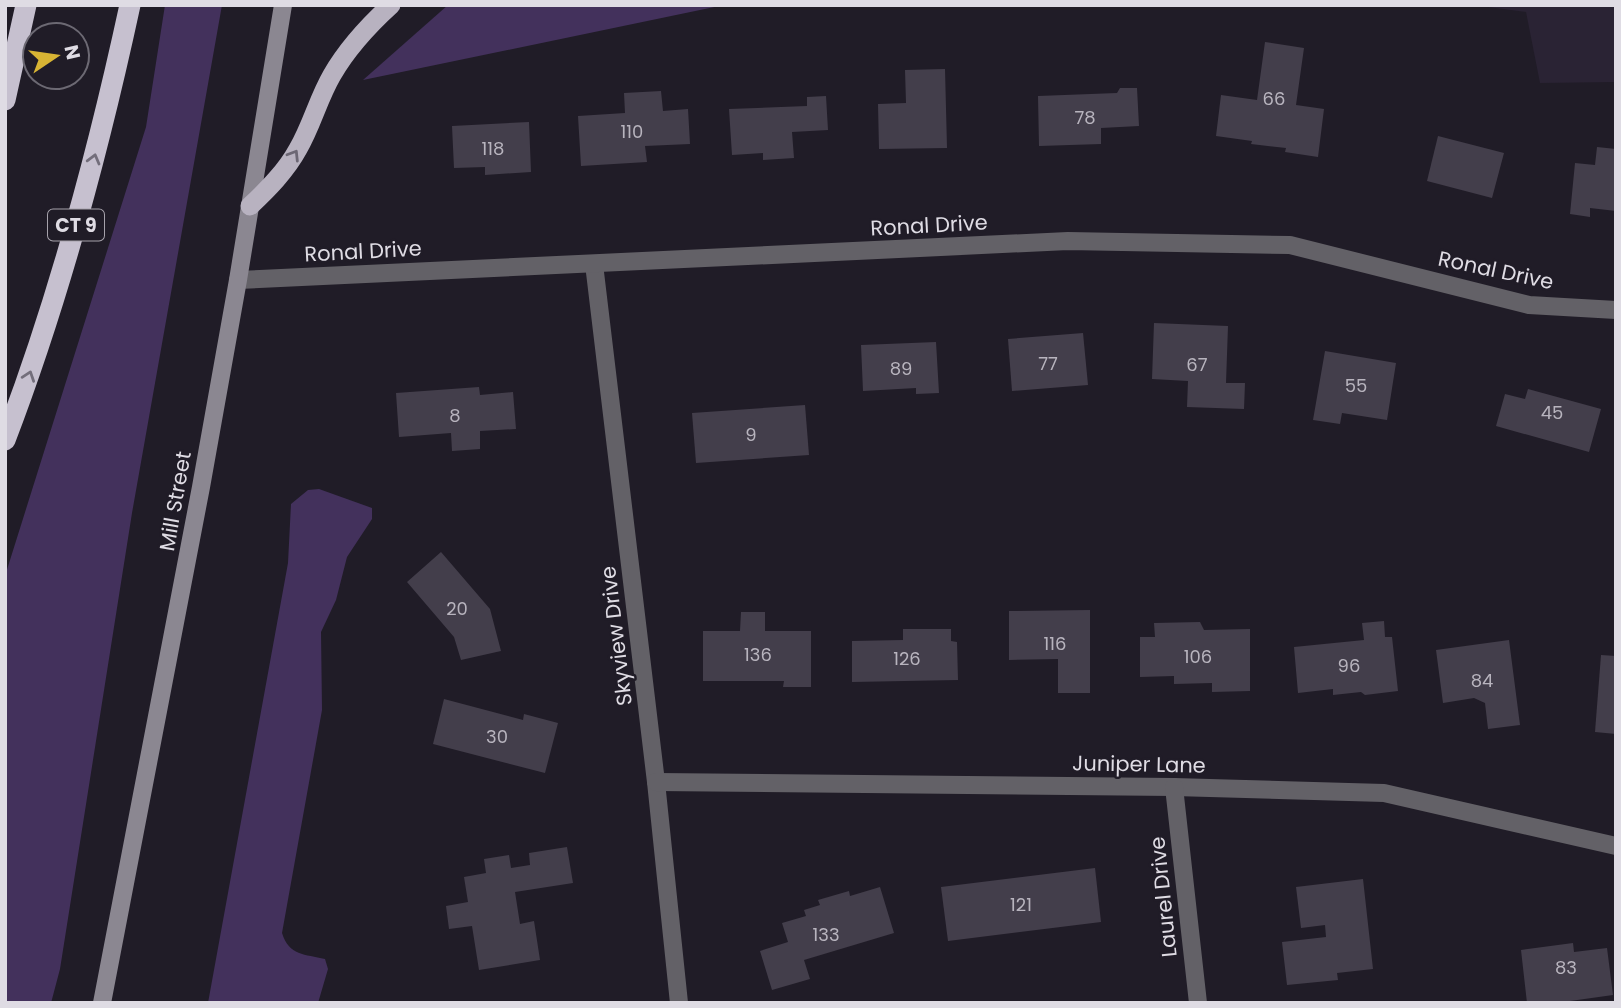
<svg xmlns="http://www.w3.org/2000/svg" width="1621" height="1008" font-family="Poppins,sans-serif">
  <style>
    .built { fill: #2a2334 }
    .green { fill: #43315c }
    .building { fill: #433e4b }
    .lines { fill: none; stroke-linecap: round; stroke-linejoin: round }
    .minor { stroke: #636167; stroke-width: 18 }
    .secondary { stroke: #8b8791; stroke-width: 18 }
    .trunk { stroke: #b8b2c0; stroke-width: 19 }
    .motorway { stroke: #c6c0cf; stroke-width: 21 }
    .oneway { stroke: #6c6774 }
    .oneway2 { stroke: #736e7b }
    .labels { text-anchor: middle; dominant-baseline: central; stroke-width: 5; stroke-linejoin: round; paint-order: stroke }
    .number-label { font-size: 18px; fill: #b8b4be }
    .shield { fill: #201c27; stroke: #a6a2ab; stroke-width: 2 }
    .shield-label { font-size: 19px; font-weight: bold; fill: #dfdce4 }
    .street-label { font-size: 21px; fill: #dfdce4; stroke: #201c27 }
  </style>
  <rect width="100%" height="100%" fill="#201c27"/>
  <polygon class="built" points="1473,5 1616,5 1616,82 1540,83 1526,12"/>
  <g class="green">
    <polygon points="165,5 222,5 132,513 60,969 51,1003 5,1003 5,576 146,127"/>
    <polygon points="448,5 724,5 363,80"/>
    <path d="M319 489 372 508V519L347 557 336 600 321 632 322 710 282 933C289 956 305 954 325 959L328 969 318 1003H208L288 563 291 504 308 490Z"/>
  </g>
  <g class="building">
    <polygon points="1265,42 1304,48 1296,105 1324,109 1318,157 1285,152 1286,148 1251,144 1252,141 1216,136 1221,95 1257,100"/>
    <polygon points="945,69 947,148 879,149 878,104 906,103 905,70"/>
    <polygon points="1120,88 1137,88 1139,126 1101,128 1101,144 1039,146 1038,96 1117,93"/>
    <polygon points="661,91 663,111 688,109 690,144 645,146 647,162 581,166 578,116 625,113 624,93"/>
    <polygon points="826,96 828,130 792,132 794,158 763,160 763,153 732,155 729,109 807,106 807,97"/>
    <polygon points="529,122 531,172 485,175 485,167 454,168 452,126"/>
    <polygon points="1438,136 1504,153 1492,198 1427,181"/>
    <polygon points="1597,147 1616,149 1616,211 1590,208 1590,217 1570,214 1575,163 1595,165"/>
    <polygon points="1154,323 1228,326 1226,383 1245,383 1244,409 1187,407 1188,381 1152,379"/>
    <polygon points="1083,333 1088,385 1012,391 1008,339"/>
    <polygon points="936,342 939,393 916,394 916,388 863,391 861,345"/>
    <polygon points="1325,351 1396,363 1387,420 1342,413 1340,424 1313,420"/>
    <polygon points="479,387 480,395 513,392 516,429 480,431 480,449 452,451 451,433 399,437 396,393"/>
    <polygon points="1528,389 1601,409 1589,452 1496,426 1505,394 1525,399"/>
    <polygon points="805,405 809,455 696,463 692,413"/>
    <polygon points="441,552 490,609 501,651 461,660 454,637 407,582"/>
    <polygon points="1090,610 1090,693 1058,693 1058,659 1009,660 1009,611"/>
    <polygon points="741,612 765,612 765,631 811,631 811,687 783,687 784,681 703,681 703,631 740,631"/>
    <polygon points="1384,621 1385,637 1392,637 1398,691 1365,695 1361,692 1333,695 1333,689 1298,693 1294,647 1364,640 1362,623"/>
    <polygon points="1200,622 1204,630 1250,629 1250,691 1212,692 1212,683 1174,684 1174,676 1140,677 1140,637 1155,637 1154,623"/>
    <polygon points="903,629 951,629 951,641 957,642 958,680 852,682 852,641 903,640"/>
    <polygon points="1509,640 1520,725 1488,729 1485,703 1474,698 1443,703 1436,650"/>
    <polygon points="1601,655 1616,656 1616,734 1595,732"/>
    <polygon points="444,699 523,720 524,714 558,723 545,773 433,744"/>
    <polygon points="567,847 573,883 515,892 520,924 534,921 540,960 479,970 472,926 449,929 446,906 468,902 464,877 486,873 484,859 509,855 511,868 530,865 529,853"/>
    <polygon points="1095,868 1101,922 948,941 941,887"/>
    <polygon points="1363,879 1373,969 1337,973 1338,980 1287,985 1282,942 1326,937 1325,925 1301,928 1296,887"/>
    <polygon points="880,887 894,933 804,960 810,979 772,990 760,951 788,942 782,923 806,916 804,910 820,905 818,900 849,891 850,896"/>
    <polygon points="1573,943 1574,952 1607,948 1613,995 1556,1003 1527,1003 1521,950"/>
  </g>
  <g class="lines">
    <g class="minor">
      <polyline points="594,264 656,782 679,1003"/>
      <polyline points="238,280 1068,241 1290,245 1529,305 1616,310"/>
      <polyline points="656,782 1174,787 1384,793 1616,846"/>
      <polyline points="1174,787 1198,1003"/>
    </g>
    <polyline class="secondary" points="102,1003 201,487 238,280 283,5"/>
    <path class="trunk" d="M250 206C268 189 286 171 298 149 312 125 318 99 332 75 347 49 369 25 391 5"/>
    <g class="motorway">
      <polyline points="5,100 26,5"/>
      <path d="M5 440C59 299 98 153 130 5"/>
    </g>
  </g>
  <defs><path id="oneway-chevron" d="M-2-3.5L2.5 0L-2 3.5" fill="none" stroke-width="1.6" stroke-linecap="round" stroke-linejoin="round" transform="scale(1.75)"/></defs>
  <use class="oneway" href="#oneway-chevron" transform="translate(294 155) rotate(-58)"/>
  <g class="oneway2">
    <use href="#oneway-chevron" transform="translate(94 159) rotate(-75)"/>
    <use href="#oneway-chevron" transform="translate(29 376) rotate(-71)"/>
  </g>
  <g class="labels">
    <g class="number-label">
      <text x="1274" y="98">66</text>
      <text x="1085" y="117">78</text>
      <text x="632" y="131">110</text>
      <text x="493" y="148">118</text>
      <text x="1048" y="363">77</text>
      <text x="1197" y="364">67</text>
      <text x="901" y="368">89</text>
      <text x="1356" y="385">55</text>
      <text x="1552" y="412">45</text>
      <text x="455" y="415">8</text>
      <text x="751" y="434">9</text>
      <text x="457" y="608">20</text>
      <text x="1055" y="643">116</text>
      <text x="758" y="654">136</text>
      <text x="1198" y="656">106</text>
      <text x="907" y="658">126</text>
      <text x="1349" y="665">96</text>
      <text x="1482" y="680">84</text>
      <text x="497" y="736">30</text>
      <text x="1021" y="904">121</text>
      <text x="826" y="934">133</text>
      <text x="1566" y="967">83</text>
    </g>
    <rect class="shield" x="48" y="209.5" width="56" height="31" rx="5"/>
    <g class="shield-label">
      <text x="76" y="225">CT 9</text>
    </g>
    <g class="street-label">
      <text transform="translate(929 225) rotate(-3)">Ronal Drive</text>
      <text transform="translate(363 251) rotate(-3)">Ronal Drive</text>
      <text transform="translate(1496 270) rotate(12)">Ronal Drive</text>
      <text transform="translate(175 501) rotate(-80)">Mill Street</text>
      <text transform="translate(616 636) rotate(-97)">Skyview Drive</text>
      <text transform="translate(1139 764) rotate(1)">Juniper Lane</text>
      <text transform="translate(1163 897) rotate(-96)">Laurel Drive</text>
    </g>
  </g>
  <rect width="1621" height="1008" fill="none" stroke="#dfdce4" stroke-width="14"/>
  <g transform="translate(56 56) rotate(77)"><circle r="33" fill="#201c27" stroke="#6c6973" stroke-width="2"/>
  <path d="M0-5L12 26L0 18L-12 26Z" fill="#d8b434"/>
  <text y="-10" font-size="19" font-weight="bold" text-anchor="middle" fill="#dfdce4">N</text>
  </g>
</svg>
